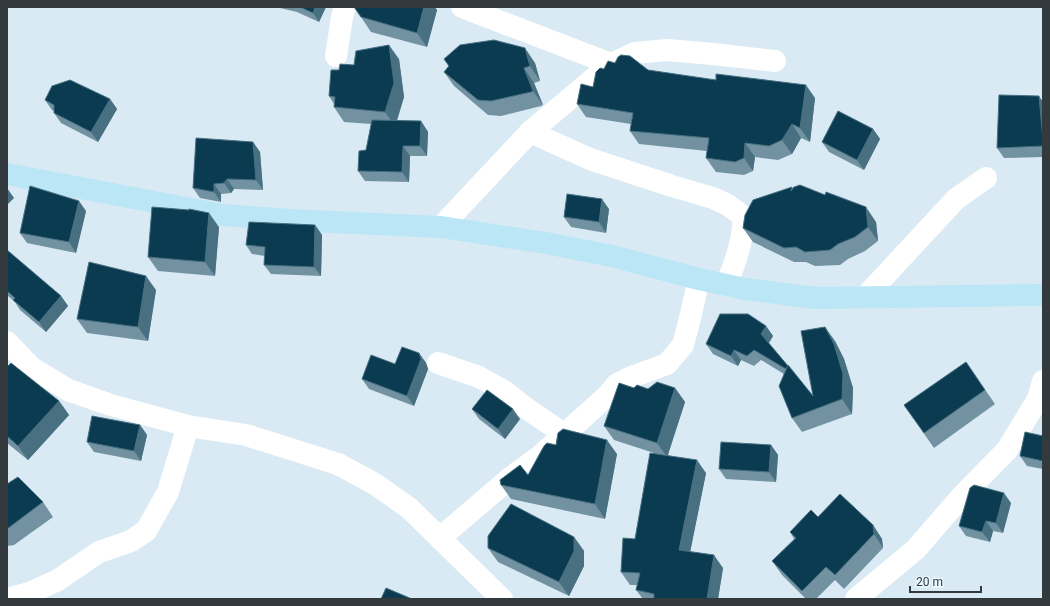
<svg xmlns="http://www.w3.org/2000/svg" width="1050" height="606" font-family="Roboto,sans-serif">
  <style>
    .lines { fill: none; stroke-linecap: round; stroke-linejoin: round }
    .street { stroke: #fff; stroke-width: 22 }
    .secondary { stroke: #bae6f6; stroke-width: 22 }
    .wall { fill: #7292a2 }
    .shaded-wall { fill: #487081 }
    .building { fill: #0a3b50; stroke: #487081 }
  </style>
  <rect width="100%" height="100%" fill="#d9eaf4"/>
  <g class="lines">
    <g class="street">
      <polyline points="462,7 611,64"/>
      <polyline points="336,56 342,17 345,7"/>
      <path d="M530 132 590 159 672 186 713 198 728 205 744 217C743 241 736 262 726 285"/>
      <polyline points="441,227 530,132 611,64 635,53 667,50 713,54 775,61"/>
      <polyline points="865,297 956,199 986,178"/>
      <polyline points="7,342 32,368 68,390 111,405 188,426 246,435 338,464 375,484 409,508 502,599"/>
      <polyline points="438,363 479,377 504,391 523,406 564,434"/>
      <polyline points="440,538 510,478 539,457 607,396 617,384 629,378 667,364 683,345 690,318 699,279"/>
      <polyline points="7,599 32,592 58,580 99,552 131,541 146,531 168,492 188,426"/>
      <polyline points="856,599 916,549 961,497 1007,450 1038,399 1043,381"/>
    </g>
    <polyline class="secondary" points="7,174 223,215 289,220 441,227 546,243 612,256 699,279 745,289 815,298 1043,295"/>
  </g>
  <g class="wall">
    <polygon points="278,7 326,7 319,22 297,12 280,8"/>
    <polygon points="437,10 427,47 371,32 361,17"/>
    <polygon points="399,59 404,97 397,121 421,121 428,132 427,156 410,156 409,182 365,181 358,171 366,150 371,124 344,122 334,107 334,104 329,96 339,70 354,65"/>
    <polygon points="444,59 535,63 540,81 534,83 543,105 541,106 501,116 488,115 454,86 444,72 449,66"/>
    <polygon points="604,69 648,70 815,98 810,142 801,138 792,154 778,160 755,157 753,171 744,175 716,172 706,158 707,151 639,144 630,131 631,124 586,117 577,104 593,87"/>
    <polygon points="110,99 117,109 98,142 61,123 54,113 54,111 52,110 45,100"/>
    <polygon points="1043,102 1043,157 1004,158 997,148"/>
    <polygon points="873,129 880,139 864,170 829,152 822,142"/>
    <polygon points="253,142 260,152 263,190 234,189 231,193 221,194 221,202 200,198 193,188"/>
    <polygon points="792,187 793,189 876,222 878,241 865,251 848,259 840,265 815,266 806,262 794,262 753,242 743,228"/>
    <polygon points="609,209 606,233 571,227 564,217"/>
    <polygon points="86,211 76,253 27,243 20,233"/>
    <polygon points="315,225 322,235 321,276 271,274 264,265 265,256 252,254 246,245"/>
    <polygon points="219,227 215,276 158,271 148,257"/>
    <polygon points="7,250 61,296 68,306 46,332 20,310 15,302 7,295"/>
    <polygon points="156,290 148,341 87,333 77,319"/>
    <polygon points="766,326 773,336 769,343 813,396 835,341 844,359 853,388 852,414 802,432 792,418 784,374 761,360 754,366 741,360 738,366 713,354 706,344"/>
    <polygon points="419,353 426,363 428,369 414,406 369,389 362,379"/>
    <polygon points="966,362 995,404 934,448 904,405"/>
    <polygon points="7,367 59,401 69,415 28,460 7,443"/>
    <polygon points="634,388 648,389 675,388 685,402 668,455 706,473 690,551 723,568 718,599 643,599 636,590 637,585 630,585 621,572 635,539 654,453 614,440 604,426"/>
    <polygon points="472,409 520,419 505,439 479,419"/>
    <polygon points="140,425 147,435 141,461 94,452 87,442"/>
    <polygon points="1043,436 1043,469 1027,466 1020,456"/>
    <polygon points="556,445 617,454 605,519 511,499 501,485 528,475"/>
    <polygon points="771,445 778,455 776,482 726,479 719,469"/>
    <polygon points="7,484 43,502 53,517 14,545 7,546"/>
    <polygon points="1011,503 1003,533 993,531 990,542 966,536 959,526"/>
    <polygon points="818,517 873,525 882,539 883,548 844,589 835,580 816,599 806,599 782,575 772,561 794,539 790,532"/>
    <polygon points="574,537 584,551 584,566 569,596 498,562 488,548"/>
  </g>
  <g class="shaded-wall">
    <polygon points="315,7 326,7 319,22 313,13"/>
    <polygon points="424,7 435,7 437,10 427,47 417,33"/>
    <polygon points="389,45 399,59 404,97 395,126 385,112"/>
    <polygon points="525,48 535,63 540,81 530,66"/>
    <polygon points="524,68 534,83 543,105 533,91"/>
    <polygon points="806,85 815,98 810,142 800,128"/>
    <polygon points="1039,96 1043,102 1043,140"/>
    <polygon points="110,99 117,109 98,142 91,132"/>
    <polygon points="421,121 428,132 427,156 420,146"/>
    <polygon points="792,124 801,138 792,154 782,140"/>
    <polygon points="873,129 880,139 864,170 857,160"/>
    <polygon points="253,142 260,152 263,190 256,180"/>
    <polygon points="745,143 755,157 753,171 744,158"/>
    <polygon points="403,146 410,156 409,182 402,172"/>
    <polygon points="227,179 234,189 231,193 224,183"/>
    <polygon points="214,184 221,194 221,202 214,192"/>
    <polygon points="7,188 14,198 7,205"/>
    <polygon points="602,199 609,209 606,233 599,222"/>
    <polygon points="79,201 86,211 76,253 69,242"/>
    <polygon points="866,207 876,222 878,241 868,227"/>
    <polygon points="209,213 219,227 215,276 205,262"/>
    <polygon points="315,225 322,235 321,276 314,267"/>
    <polygon points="146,276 156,290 148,341 138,327"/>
    <polygon points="61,296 68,306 46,332 39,322"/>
    <polygon points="766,326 773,336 768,344 761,334"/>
    <polygon points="825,327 835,341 844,359 853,388 852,414 842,399"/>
    <polygon points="734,350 741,360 738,366 731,356"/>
    <polygon points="419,353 426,363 428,369 414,406 407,396"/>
    <polygon points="675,388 685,402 667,457 657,443"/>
    <polygon points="59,401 69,415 28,460 18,446"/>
    <polygon points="513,409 520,419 505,439 498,429"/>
    <polygon points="140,425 147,435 141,461 134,451"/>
    <polygon points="607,440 617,454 605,519 595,504"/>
    <polygon points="771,445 778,455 776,482 769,472"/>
    <polygon points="697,460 706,473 688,563 679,550"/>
    <polygon points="1004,493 1011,503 1003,533 996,523"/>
    <polygon points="986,521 993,531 990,542 982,532"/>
    <polygon points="873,525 882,539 883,548 874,534"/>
    <polygon points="574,537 584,551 584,566 569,596 559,582"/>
    <polygon points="714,555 723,568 718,599 707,599"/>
  </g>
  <g class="building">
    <polygon points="300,7 315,7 313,13"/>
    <polygon points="354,7 424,7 417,33 361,17"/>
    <polygon points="494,40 525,48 530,66 524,68 533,91 531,92 491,101 478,100 444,72 449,66 444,59 460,45"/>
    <polygon points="389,45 394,83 385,112 334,107 335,97 329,96 331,70 339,70 340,64 354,65 356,51"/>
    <polygon points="621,55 630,56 648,70 716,80 716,74 806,85 800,128 792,124 782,140 769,146 745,143 744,158 735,162 706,158 709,138 630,131 633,113 577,104 581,84 593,87 596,72 600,68 604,69 608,61 615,63 618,57"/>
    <polygon points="70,80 110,99 91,132 54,113 54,105 45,100 52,86"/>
    <polygon points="999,95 1039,96 1043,140 1043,146 997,148"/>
    <polygon points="838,111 873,129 857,160 822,142"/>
    <polygon points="372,120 421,121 420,146 403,146 402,172 358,171 359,151 366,150"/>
    <polygon points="196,138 253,142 256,180 227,179 224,183 214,184 214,192 193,188"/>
    <polygon points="800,185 825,195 826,192 866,207 868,227 855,237 838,244 830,250 805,252 796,247 784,248 743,228 745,215 753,200 792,187 791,191 794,187"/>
    <polygon points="30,186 79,201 69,242 20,233"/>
    <polygon points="567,194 602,199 599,222 564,217"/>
    <polygon points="152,207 189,210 189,209 209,213 205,262 148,257"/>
    <polygon points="249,222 315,225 314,267 264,265 265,247 246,245"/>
    <polygon points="7,250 61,296 39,322 13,300 15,298 7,291"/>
    <polygon points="89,262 146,276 138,327 77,319"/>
    <polygon points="720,314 748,314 766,326 761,334 788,366 786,369 754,350 747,356 734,350 731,356 706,344"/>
    <polygon points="825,327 834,344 843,374 842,399 792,418 779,386 788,365 813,396 801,331"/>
    <polygon points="402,347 419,353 421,359 407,396 362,379 371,355 395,364"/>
    <polygon points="966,362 985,390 924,433 904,405"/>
    <polygon points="11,363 59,401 18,446 7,436 7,367"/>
    <polygon points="657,382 675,388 657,443 604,426 619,383 634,388 637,385 648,389"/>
    <polygon points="487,390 513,409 498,429 472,409"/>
    <polygon points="92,416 140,425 134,451 87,442"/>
    <polygon points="563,429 607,440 595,504 501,485 500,480 520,465 528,475 544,446 547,443 556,445 558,433"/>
    <polygon points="1025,432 1043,436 1043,461 1020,456"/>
    <polygon points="721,442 771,445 769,472 719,469"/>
    <polygon points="650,453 697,460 679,550 714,555 707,599 654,599 654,594 636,590 640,573 621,572 623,538 635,539"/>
    <polygon points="18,477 43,502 7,529 7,484"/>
    <polygon points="974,485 1004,493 996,523 986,521 982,532 959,526 970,488"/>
    <polygon points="840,494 873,525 874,534 835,575 826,567 802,591 772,561 796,538 790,532 811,510 818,517"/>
    <polygon points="511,504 574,537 574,551 559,582 488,548 488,536"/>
    <polygon points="386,588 412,599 381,599"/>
  </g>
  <rect width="1050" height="606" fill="none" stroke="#333a3e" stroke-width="16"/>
  <path d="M910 586v6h71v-6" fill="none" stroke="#333a3e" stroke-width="2"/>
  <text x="916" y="586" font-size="12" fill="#333a3e" stroke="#e9f7ff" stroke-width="3" paint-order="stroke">20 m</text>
</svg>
